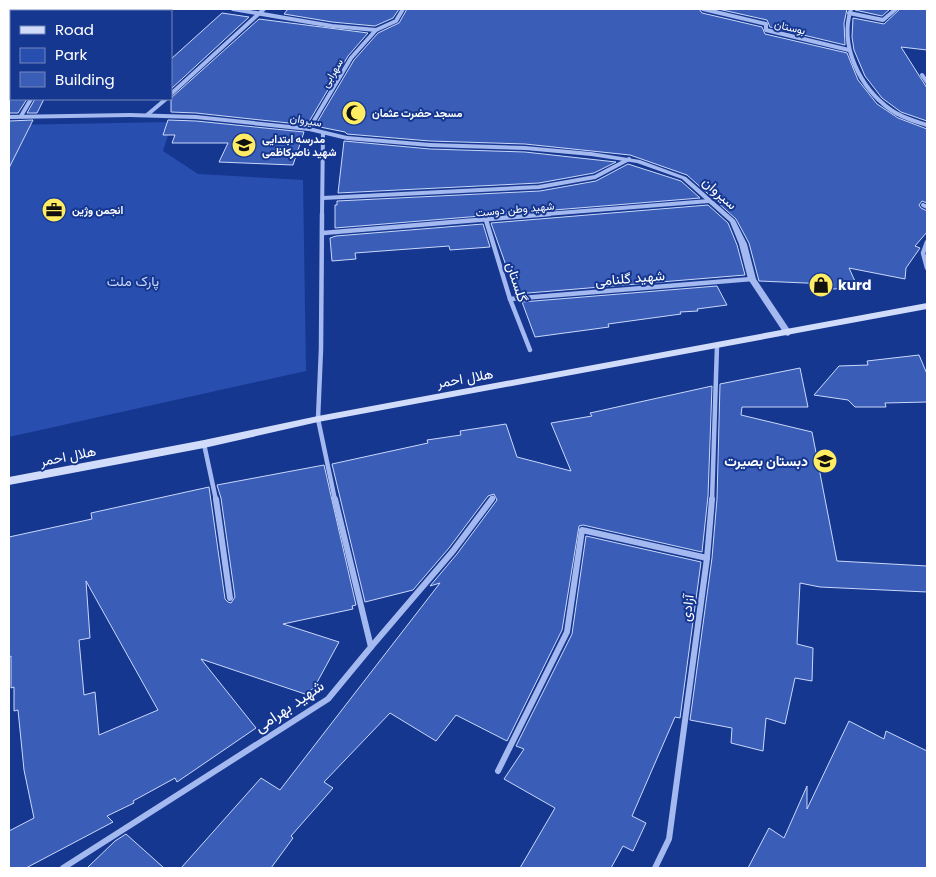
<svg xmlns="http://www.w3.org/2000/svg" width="936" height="877" font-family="Poppins,Vazirmatn,sans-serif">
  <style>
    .green { fill: #284eaf }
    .building { fill: #3a5db7; stroke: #cad8fb; fill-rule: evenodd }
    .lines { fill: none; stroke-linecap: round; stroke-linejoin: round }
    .minor-far2 { stroke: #a3b9f0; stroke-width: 4 }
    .minor-far1 { stroke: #a3b9f0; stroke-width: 4.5 }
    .minor { stroke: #a3b9f0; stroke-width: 6 }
    .tertiary { fill: #a3b9f0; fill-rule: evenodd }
    .secondary { fill: #d1dcfb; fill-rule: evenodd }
    .labels { text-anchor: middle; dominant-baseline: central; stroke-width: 4; stroke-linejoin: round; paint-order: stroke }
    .far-street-label { font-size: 11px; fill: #fff; stroke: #163790 }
    .far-poi-label { font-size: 11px; font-weight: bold; fill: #fff; stroke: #163790; text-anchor: start }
    .street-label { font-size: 14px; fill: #fff; stroke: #163790 }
    .park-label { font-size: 14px; fill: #cad8fb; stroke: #163790 }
    .poi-label { font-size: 14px; font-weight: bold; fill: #fff; stroke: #163790; text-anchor: start }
    .near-street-label { font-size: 16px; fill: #fff; stroke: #163790 }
  </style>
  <rect width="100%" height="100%" fill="#163790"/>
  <polygon class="green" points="172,122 163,151 198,174 303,180 306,371 9,437 9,125"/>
  <g class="building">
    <polygon points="288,9 399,9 393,18 375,26 332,22 284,14"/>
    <polygon points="407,9 699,9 702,13 762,27 765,34 847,53 858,80 877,104 898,118 927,129 927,203 922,201 919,205 921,208 927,211 927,232 915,246 920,248 906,268 905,279 849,268 858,288 831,289 829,284 759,281 749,243 736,219 687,175 630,155 525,144 430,141 347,134 345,132 315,126 354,60 378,33 399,23"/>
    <polygon points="718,9 847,9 844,23 845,45 770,27 767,20"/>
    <polygon points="855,9 890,9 882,16 855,10"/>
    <polygon points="900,9 927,9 927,50 901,47 927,88 927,121 901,112 882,98 865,76 854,50 852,37 853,18 884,24"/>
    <polygon points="222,13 249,17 171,89 171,59"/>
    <polygon points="259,19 368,33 348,56 307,125 196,113 171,112 171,98"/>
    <polygon points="9,99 27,99 18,113 9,113"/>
    <polygon points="35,99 44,99 37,113 27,113"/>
    <polygon points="33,120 9,168 9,121"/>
    <polygon points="168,120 196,121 304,132 293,165 219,162 228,143 172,143 175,135 163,135"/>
    <polygon points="344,141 430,149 525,152 616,162 594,173 539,183 338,193"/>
    <polygon points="628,164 681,181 700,198 335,228 335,205 337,205 337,201 540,191 596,181"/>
    <polygon points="708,205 728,223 737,245 745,275 516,294 491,223"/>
    <polygon points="483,224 490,247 450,250 449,246 355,253 356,259 332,261 330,238 336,236"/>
    <polygon points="717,286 727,305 697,309 698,311 680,312 681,314 608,324 609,327 535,337 522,302"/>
    <polygon points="919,355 927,374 927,402 885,403 886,407 855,407 848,400 814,395 839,366 868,365 867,361"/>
    <polygon points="800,368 808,407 742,407 741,415 812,432 837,561 927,566 927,592 820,587 800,583 797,644 813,648 812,681 795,678 785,724 766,718 763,751 731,743 732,728 690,720 712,558 717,499 720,384"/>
    <polygon points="712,386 708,496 702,552 583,525 579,526 562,630 507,741 456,715 436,741 390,713 324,782 333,788 291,836 293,838 271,868 181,868 261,778 280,790 440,583 430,586 457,554 497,500 494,494 488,496 449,548 413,590 365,602 332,464 428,443 427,440 461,435 460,431 506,424 517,457 571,471 551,423 592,416 590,413"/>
    <path d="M324 465 356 605 352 606 353 609 283 624 339 642 314 688 305 694 201 659 256 728 177 782 175 778 133 801 134 803 107 816 113 822 26 868H9V831L34 818 24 770 18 710 14 711V687L11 688V656L9 657V537L92 519 91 513 209 487 225 599 228 602 231 603 235 597 221 498 217 485ZM86 581 158 710 99 735 95 692 84 695 79 640 90 638Z"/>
    <polygon points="586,536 701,562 680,718 675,717 632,816 646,823 633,851 623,846 611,868 520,868 555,808 504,779 524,749 516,746 572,634"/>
    <polygon points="849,721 884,739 886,731 927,751 927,868 748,868 769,828 784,838 807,786 807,809"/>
    <polygon points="126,834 164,868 87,868 115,841"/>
  </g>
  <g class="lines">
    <g class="minor-far2">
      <polyline points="233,9 332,26 376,30"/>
      <polyline points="703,9 766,24 766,30 849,50"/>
      <path d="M851 9C839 46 860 88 891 110 902 118 915 121 927 125"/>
      <polyline points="849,13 883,20 896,9"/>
      <polyline points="922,75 927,82"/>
      <polyline points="171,94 264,9"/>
      <polyline points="147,115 166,99"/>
      <polyline points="21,116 31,99"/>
      <polyline points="309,129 351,58 376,30 396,21 403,9"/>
      <polyline points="323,198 539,187 595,177 629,159"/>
      <polyline points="923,205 927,207"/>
      <polyline points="322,215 323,133"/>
      <polyline points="534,215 709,201"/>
    </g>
    <g class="minor-far1">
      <polyline points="322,214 321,349 318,419 335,500"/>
      <polyline points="486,220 510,299 530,350"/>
      <polyline points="323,233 549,214"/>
      <polyline points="927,242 923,253 927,268"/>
      <polyline points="510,299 752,279"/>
      <polyline points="204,444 216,500"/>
      <polyline points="491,500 493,498"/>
      <polyline points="712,500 717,346"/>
    </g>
    <g class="minor">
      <polyline points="216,499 230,598"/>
      <polyline points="371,647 453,551 492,499"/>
      <polyline points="498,771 567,632 582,530 707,558"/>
      <polyline points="63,868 328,699 371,647 335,499"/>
      <polyline points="655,868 669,839 707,558 712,499"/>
    </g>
    <polygon class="tertiary" points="130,113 196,115 309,127 347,136 430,143 525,146 591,152 640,160 686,177 735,220 747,244 756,279 792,333 788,336 785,335 748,279 739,244 730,222 682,179 637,163 591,156 525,150 430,147 347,140 309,131 196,119 130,117 9,119 9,115"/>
    <polygon class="secondary" points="927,303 927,309 318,422 204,448 9,485 9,477 204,440 318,416"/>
  </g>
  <defs>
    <symbol id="mosque-disc" viewBox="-11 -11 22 22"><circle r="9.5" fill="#ffec62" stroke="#163790"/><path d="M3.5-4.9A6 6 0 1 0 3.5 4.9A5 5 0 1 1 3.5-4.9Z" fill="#111"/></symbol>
    <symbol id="school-disc" viewBox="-11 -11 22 22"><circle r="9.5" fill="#ffec62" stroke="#163790"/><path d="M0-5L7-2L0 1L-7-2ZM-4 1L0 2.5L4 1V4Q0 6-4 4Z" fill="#111"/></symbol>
    <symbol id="office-disc" viewBox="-11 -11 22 22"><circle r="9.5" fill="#ffec62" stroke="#163790"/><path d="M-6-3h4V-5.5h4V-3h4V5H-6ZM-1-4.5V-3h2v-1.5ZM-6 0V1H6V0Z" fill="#111"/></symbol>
    <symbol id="shop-disc" viewBox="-11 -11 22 22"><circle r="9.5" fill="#ffec62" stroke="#163790"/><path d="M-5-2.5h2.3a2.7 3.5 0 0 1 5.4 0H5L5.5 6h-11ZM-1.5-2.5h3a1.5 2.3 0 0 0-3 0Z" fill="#111"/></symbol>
  </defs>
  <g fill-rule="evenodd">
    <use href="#mosque-disc" x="340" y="99" width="28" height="28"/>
    <use href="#school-disc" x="230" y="131" width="28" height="28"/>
    <use href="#office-disc" x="40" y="196" width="28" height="28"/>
    <use href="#shop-disc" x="807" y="271" width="28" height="28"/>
    <use href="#school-disc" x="811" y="447" width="28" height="28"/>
  </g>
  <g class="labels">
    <g class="far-street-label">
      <text transform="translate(790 27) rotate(13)">بوستان</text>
      <text transform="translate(332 73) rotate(-59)">سهرابی</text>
      <text transform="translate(306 120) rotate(10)">سیروان</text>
      <text transform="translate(515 209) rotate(-5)">شهید وطن دوست</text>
    </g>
    <g class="far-poi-label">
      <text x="372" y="113">مسجد حضرت عثمان</text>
      <text x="262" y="139">مدرسه ابتدایی<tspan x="262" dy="13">شهید ناصرکاظمی</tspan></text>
      <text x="72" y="210">انجمن وژین</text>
    </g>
    <g class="street-label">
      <text transform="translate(720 193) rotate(42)">سیروان</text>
      <text transform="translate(630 278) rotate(-5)">شهید گلنامی</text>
      <text transform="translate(517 282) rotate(72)">گلستان</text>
      <text transform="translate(465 378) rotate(-10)">هلال احمر</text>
      <text transform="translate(68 456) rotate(-11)">هلال احمر</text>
      <text transform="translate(687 608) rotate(-82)">آزادی</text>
    </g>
    <g class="park-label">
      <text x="133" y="281">پارک ملت</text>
    </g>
    <g class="poi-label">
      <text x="838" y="285">kurd</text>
      <text x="808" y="461" text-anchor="end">دبستان بصیرت</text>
    </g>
    <g class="near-street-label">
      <text transform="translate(289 706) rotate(-34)">شهید بهرامی</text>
    </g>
  </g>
  <rect width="936" height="877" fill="none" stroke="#ffffff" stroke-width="20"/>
  <rect x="10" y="10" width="162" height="90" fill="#163790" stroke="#7387bc"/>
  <rect x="20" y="26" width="25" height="8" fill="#d1dcfb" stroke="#7387bc"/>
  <text x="55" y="35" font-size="15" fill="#ffffff">Road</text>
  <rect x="20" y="48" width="25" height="15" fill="#284eaf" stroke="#7387bc"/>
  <text x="55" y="60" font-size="15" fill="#ffffff">Park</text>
  <rect x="20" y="72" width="25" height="15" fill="#3a5db7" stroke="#7387bc"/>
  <text x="55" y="85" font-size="15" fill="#ffffff">Building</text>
</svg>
